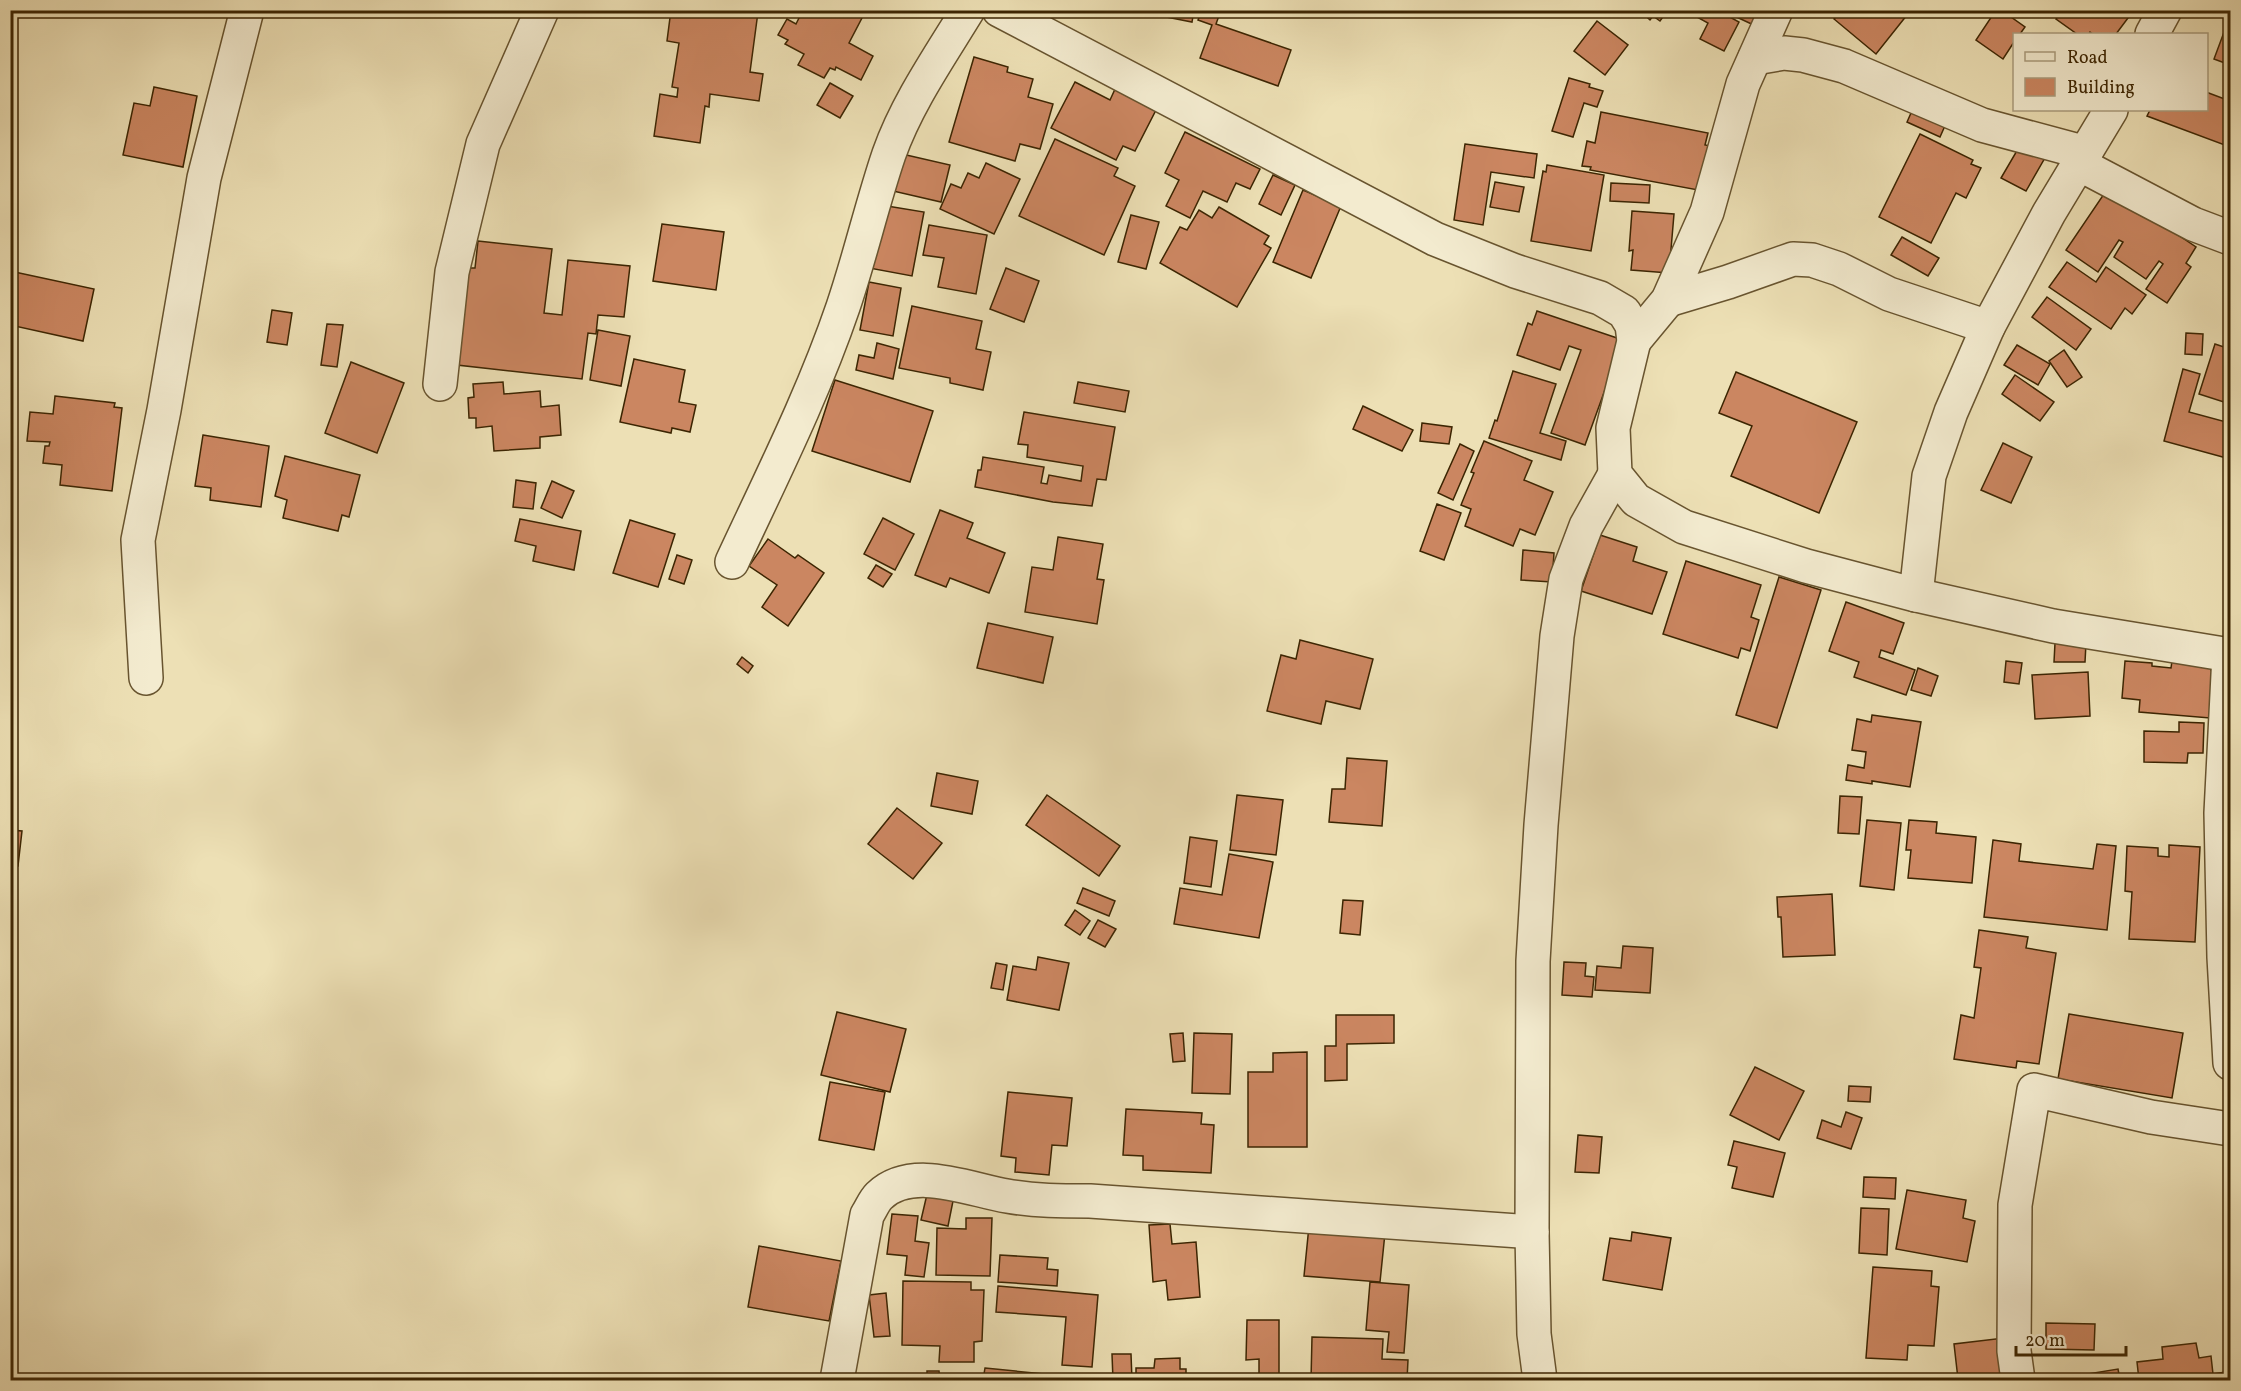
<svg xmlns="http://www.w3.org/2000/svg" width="2241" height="1391" font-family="Vollkorn,serif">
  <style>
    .building { fill: #cb8661; stroke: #3c2502; stroke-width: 1.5 }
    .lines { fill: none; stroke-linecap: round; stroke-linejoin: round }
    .minor-casing { stroke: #68542f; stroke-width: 36 }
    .minor { stroke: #f3ebcf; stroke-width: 33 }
  </style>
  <rect width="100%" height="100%" fill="#ede0b5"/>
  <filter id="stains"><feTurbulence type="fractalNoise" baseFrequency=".00333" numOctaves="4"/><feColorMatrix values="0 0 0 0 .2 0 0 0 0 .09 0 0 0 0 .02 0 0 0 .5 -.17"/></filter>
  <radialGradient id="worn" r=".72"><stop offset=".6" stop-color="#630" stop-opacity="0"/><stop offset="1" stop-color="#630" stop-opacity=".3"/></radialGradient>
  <g class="building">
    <polygon points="671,10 758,12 750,72 763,74 759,101 710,94 709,107 705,106 700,143 654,136 660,94 677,97 678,88 672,87 679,43 667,41"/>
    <polygon points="803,10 852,10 863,16 849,43 873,56 861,80 836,67 835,70 830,68 824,78 798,65 804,54 785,44 788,40 778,35 787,19 796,24"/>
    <polygon points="1168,10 1194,10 1192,22 1166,17"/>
    <polygon points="1202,10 1221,10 1216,24 1291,50 1278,86 1200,58 1212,25 1198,20"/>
    <polygon points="1639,10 1668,10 1660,21 1653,16 1650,20"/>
    <polygon points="1717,10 1739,22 1724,51 1700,39 1708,23 1686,11"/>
    <polygon points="1729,10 1769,10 1760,28 1728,13"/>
    <polygon points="1841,10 1902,10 1907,15 1876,54 1834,19"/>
    <polygon points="1996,10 2001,10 2025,27 2020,34 2014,34 2014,42 2003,59 1976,40"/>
    <polygon points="2062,10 2089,10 2095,15 2098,10 2134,10 2116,34 2093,34 2090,32 2089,34 2077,34 2056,19"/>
    <polygon points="2230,16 2230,65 2214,59"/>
    <polygon points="1597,21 1628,45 1605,75 1574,51"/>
    <polygon points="974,57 1008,67 1007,72 1033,79 1028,97 1053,104 1040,149 1020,144 1015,161 949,142"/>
    <polygon points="1569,78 1590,84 1589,87 1603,91 1597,107 1584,103 1573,137 1552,131"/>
    <polygon points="1075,82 1110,100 1116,87 1157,108 1135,151 1123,146 1116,160 1051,128"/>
    <polygon points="830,83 853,96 840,118 817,105"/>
    <polygon points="154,87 197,96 183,167 123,155 134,103 150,106"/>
    <polygon points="2206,92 2230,101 2230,147 2147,116 2150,110 2206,110"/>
    <polygon points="1915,104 1948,119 1940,137 1907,122"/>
    <polygon points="1601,112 1708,133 1705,145 1717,147 1698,190 1590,170 1591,167 1582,166 1587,141 1595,143"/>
    <polygon points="1185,132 1260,169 1250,189 1236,183 1227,202 1203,191 1190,218 1166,206 1179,180 1165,173"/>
    <polygon points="1920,134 1973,160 1971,164 1981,168 1966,198 1956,193 1931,243 1879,217"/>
    <polygon points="1055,139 1118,168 1114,176 1135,186 1104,255 1019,216"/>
    <polygon points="2022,142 2046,156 2026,191 2001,178"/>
    <polygon points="1465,144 1537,154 1534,178 1491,172 1483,225 1454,220"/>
    <polygon points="902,154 950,165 941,202 893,191"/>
    <polygon points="986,163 1020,179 994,234 940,209 951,184 961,188 968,173 979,178"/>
    <polygon points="1547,165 1604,175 1591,251 1531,241 1543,171 1546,172"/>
    <polygon points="1273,175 1295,185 1281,215 1259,204"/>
    <polygon points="1495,182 1524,187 1519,212 1490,207"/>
    <polygon points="1611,183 1650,185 1649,203 1610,201"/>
    <polygon points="2108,188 2196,247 2186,263 2191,267 2167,303 2146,289 2163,264 2159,261 2146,279 2114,257 2123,242 2119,240 2098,272 2066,250"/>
    <polygon points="1303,190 1341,206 1311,278 1273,262"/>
    <polygon points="881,205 924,212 912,276 869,268"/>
    <polygon points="1219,207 1269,236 1264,244 1271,248 1237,307 1160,263 1180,227 1187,230 1199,210 1212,218"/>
    <polygon points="1632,211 1674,214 1669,273 1631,270 1633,250 1629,251"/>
    <polygon points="1131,215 1159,222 1146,269 1118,262"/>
    <polygon points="662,224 724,232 716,290 653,281"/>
    <polygon points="929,225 987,235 976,294 938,287 944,258 923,255"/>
    <polygon points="1902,237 1939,258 1928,276 1891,255"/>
    <polygon points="478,241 552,249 544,313 562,315 568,260 630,266 624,317 598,315 596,334 588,333 582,379 457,365 468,268 475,268"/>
    <polygon points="2067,262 2096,282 2106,267 2146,295 2132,314 2125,308 2111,329 2049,287"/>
    <polygon points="1006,268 1039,281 1024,322 990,309"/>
    <polygon points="10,271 94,289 83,341 10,325"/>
    <polygon points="869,282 901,288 893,336 860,330"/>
    <polygon points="2047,297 2091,329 2076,350 2032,317"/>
    <polygon points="912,306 982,321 976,349 991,352 983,390 950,383 950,378 899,368"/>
    <polygon points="272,310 292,313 287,345 267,342"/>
    <polygon points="1537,311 1623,340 1585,445 1551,433 1581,350 1569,346 1560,370 1517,355 1528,323 1532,325"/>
    <polygon points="327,324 343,325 337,367 321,365"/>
    <polygon points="598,330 630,336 621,386 590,380"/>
    <polygon points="2186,333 2203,334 2202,355 2185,354"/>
    <polygon points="877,343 899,349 893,379 856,370 859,355 874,358"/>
    <polygon points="2215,344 2230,349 2230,404 2199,394"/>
    <polygon points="2017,345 2050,364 2038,385 2004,365"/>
    <polygon points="2064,350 2082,377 2067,387 2049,361"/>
    <polygon points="634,359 685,370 679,402 696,405 690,432 672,428 671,433 620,422"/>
    <polygon points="351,362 404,383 377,453 325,433"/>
    <polygon points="2183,369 2200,374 2189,412 2230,423 2230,459 2164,441"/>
    <polygon points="1513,371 1556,384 1540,433 1566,441 1561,460 1489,438 1495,420 1497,421"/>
    <polygon points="1736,372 1857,422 1819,513 1731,476 1752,426 1719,413"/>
    <polygon points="2015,375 2054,402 2040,421 2002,394"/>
    <polygon points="835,380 933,411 910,482 812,451"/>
    <polygon points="503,382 504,394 540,391 541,407 559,405 561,435 540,437 540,448 494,451 492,426 476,428 476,418 469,418 468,398 474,397 473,384"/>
    <polygon points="1078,382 1129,391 1125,412 1074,403"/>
    <polygon points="55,396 115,403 114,407 122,408 112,491 60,485 62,465 43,463 45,446 49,446 50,442 27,441 30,412 53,414"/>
    <polygon points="10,398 15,398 11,430 10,430"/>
    <polygon points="1363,406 1413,430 1402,451 1353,429"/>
    <polygon points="1024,412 1115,427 1106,480 1097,479 1092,506 1053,502 975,487 978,470 981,470 983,457 1044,467 1041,483 1047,484 1049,475 1081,481 1083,466 1027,457 1028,445 1018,444"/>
    <polygon points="1422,423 1452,427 1449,444 1420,441"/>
    <polygon points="203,435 269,446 261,507 210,500 211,488 195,486"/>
    <polygon points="1484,441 1532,461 1524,480 1553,492 1535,535 1520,529 1513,546 1465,526 1471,509 1461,505 1474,473 1471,472"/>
    <polygon points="2003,443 2032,457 2011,503 1981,490"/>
    <polygon points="1460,444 1474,451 1453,500 1438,493"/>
    <polygon points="285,456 360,475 349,517 342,515 338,531 283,518 287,500 275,496"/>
    <polygon points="516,480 536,483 533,509 513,507"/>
    <polygon points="552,481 574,491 562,518 541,508"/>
    <polygon points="1437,504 1461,513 1444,560 1420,551"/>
    <polygon points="940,510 973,523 967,538 1005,553 989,593 950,578 946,587 915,575"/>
    <polygon points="883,518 914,534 895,570 864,554"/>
    <polygon points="520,519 581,531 574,570 533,561 536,546 515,541"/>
    <polygon points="630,520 675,534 658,587 613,573"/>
    <polygon points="1600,535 1637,547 1633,561 1667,572 1652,614 1581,591"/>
    <polygon points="1058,537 1103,544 1097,579 1104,580 1097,624 1025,612 1032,567 1053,570"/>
    <polygon points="768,539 795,558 798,555 824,573 788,626 762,607 777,585 749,566"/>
    <polygon points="1523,550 1554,553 1552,582 1521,580"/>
    <polygon points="677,555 692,560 684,584 669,579"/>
    <polygon points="1686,561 1761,585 1751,617 1759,620 1750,651 1741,648 1738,658 1663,634"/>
    <polygon points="876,565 892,574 883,587 868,578"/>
    <polygon points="1779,577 1821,590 1777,728 1736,715"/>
    <polygon points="1846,602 1904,623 1893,654 1881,650 1879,657 1915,670 1906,695 1854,677 1859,662 1829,651"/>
    <polygon points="988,623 1053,637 1043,683 977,668"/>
    <polygon points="1300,640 1373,659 1360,709 1326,701 1321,724 1267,711 1281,655 1296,659"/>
    <polygon points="2055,643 2086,643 2085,662 2054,662"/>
    <polygon points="742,657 753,666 748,673 737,664"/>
    <polygon points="2006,661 2022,663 2019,684 2004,682"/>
    <polygon points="2125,661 2152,663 2152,666 2171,668 2172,661 2211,663 2211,670 2214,670 2210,718 2139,712 2140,700 2122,698"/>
    <polygon points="1918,668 1938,676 1931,696 1911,690"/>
    <polygon points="2088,672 2090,716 2035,719 2032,675"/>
    <polygon points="1872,715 1921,722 1910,787 1872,781 1872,784 1846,780 1848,765 1864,768 1866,752 1852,750 1857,719 1871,722"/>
    <polygon points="2179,722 2204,723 2203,753 2188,753 2187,763 2144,762 2144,731 2179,732"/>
    <polygon points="1347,758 1387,761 1382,826 1329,822 1332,789 1345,789"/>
    <polygon points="937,773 978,781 972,814 931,806"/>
    <polygon points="1047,795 1120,846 1099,876 1026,825"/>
    <polygon points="1237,795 1283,800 1276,855 1230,850"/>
    <polygon points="1840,796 1862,797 1859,834 1838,833"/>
    <polygon points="897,808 942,843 913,879 868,844"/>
    <polygon points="1867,820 1901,823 1894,890 1860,886"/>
    <polygon points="1909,820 1937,822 1936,833 1976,837 1972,883 1908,878 1911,850 1906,850"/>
    <polygon points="10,830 22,831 18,866 10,865"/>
    <polygon points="1190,837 1217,841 1211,887 1184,883"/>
    <polygon points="1993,840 2021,844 2019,861 2093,869 2097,844 2116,846 2107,930 1984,917"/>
    <polygon points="2169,845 2200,847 2195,942 2129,939 2132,892 2125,891 2127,846 2158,848 2158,856 2169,857"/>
    <polygon points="1229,854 1273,862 1259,938 1174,924 1180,888 1222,895"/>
    <polygon points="1083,888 1115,901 1109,916 1077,903"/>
    <polygon points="1832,894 1835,955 1783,957 1781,917 1778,917 1777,897"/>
    <polygon points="1343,900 1363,901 1360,935 1340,933"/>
    <polygon points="1075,910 1090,921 1080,935 1065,925"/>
    <polygon points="1098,920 1116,929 1105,947 1088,938"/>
    <polygon points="1979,930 2028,937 2026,948 2056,953 2039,1064 2017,1061 2016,1068 1954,1059 1961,1015 1974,1018 1981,968 1974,967"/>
    <polygon points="1623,946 1653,948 1650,993 1595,990 1597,966 1621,968"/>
    <polygon points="1038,957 1069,963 1059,1010 1007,1000 1013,966 1036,970"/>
    <polygon points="1564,962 1586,963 1585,976 1594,977 1592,997 1562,995"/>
    <polygon points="996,963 1007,965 1003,990 991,988"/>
    <polygon points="837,1012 906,1029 890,1092 821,1075"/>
    <polygon points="2069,1014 2183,1033 2172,1098 2058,1079"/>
    <polygon points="1336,1015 1394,1015 1394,1043 1347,1044 1347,1080 1325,1081 1325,1046 1336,1046"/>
    <polygon points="1183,1033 1185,1061 1173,1062 1170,1034"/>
    <polygon points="1194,1033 1232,1034 1230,1094 1192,1093"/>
    <polygon points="1307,1052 1307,1147 1248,1147 1248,1072 1273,1072 1273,1053"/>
    <polygon points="1755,1067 1804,1091 1779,1140 1730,1115"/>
    <polygon points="830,1082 885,1092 874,1150 819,1140"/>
    <polygon points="1849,1086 1871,1087 1870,1102 1848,1101"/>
    <polygon points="1008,1092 1072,1098 1067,1146 1052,1145 1049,1175 1015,1172 1016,1158 1001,1156"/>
    <polygon points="1126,1109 1202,1113 1201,1124 1214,1125 1211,1173 1143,1170 1143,1156 1123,1155"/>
    <polygon points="1846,1112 1862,1118 1851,1149 1817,1138 1822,1120 1841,1127"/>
    <polygon points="1578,1135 1602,1137 1599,1173 1575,1172"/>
    <polygon points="1734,1141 1785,1153 1773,1197 1732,1188 1737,1167 1728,1165"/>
    <polygon points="1864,1177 1896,1178 1895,1199 1863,1197"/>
    <polygon points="928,1190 954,1196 948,1226 921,1220"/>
    <polygon points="1907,1190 1966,1200 1963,1218 1975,1221 1967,1262 1896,1249"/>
    <polygon points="1861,1208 1889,1209 1887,1255 1859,1253"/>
    <polygon points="892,1214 918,1216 915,1241 929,1243 924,1277 905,1275 907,1256 887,1254"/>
    <polygon points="966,1218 992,1218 990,1276 936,1275 937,1228 966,1229"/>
    <polygon points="1170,1224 1172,1244 1196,1242 1200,1297 1168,1300 1166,1280 1153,1282 1149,1225"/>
    <polygon points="1309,1226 1385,1233 1380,1282 1304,1276"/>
    <polygon points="1632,1232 1671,1238 1662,1290 1603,1280 1610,1238 1631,1241"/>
    <polygon points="759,1246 841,1261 829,1321 748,1307"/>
    <polygon points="1000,1255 1048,1258 1047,1269 1058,1270 1057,1286 998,1282"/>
    <polygon points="1873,1267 1932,1271 1931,1286 1939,1287 1934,1346 1908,1345 1907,1360 1866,1358"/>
    <polygon points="903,1281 971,1282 971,1290 984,1290 982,1341 974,1342 974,1362 939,1362 940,1346 902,1345"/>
    <polygon points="1370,1282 1409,1285 1404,1353 1387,1352 1389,1332 1366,1330"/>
    <polygon points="998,1286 1098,1295 1092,1367 1062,1365 1066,1317 996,1312"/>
    <polygon points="886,1293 890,1336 874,1337 869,1295"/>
    <polygon points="1247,1320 1279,1320 1279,1377 1259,1377 1259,1359 1246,1360"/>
    <polygon points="2046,1323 2095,1324 2094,1350 2046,1349"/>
    <polygon points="1312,1337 1383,1339 1382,1359 1408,1360 1407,1380 1311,1380"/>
    <polygon points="2004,1338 2009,1380 1958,1379 1954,1344"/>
    <polygon points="2196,1343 2199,1358 2211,1356 2213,1374 2225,1372 2226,1380 2139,1380 2137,1362 2163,1359 2162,1347"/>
    <polygon points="1112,1354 1131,1354 1132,1380 1113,1380"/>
    <polygon points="1180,1358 1180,1369 1186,1369 1186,1380 1136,1380 1136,1368 1154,1368 1155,1359"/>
    <polygon points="985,1368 1064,1376 1063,1380 983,1380"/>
    <polygon points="2118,1369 2120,1380 2076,1380 2075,1376"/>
    <polygon points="927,1371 939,1371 940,1380 927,1380"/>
    <polygon points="1070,1377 1100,1379 1100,1380 1070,1380"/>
  </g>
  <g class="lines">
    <defs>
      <g id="minor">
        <polyline points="999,10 1435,239 1515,271 1600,298 1624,312 1632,325 1634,341 1613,428 1615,474 1636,500 1684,527 1806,566 1916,595 2053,626 2230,655"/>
        <polyline points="2152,34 2165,10"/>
        <polyline points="1755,58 1784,53 1803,55 1844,66 1982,125 2086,153"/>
        <polyline points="2079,164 2193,224 2230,238"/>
        <polyline points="1668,300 1728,282 1793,259 1812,260 1839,269 1889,294 1988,327"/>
        <polyline points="1634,341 1668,300 1707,212 1743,84 1776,10"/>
        <polyline points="440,384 452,272 483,144 542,10"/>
        <path d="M732 562C771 478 813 395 843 307 860 257 872 204 889 154 907 103 940 56 968 10"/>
        <polyline points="1916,595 1929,476 1951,412 1988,327 2049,213 2111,110"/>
        <polyline points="2229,655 2221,813 2224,957 2230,1063"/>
        <polyline points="146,678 138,540 164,410 204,178 247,10"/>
        <path d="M837 1380 867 1215C871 1209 874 1201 879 1196 912 1164 970 1190 1007 1196 1035 1201 1062 1201 1090 1201L1532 1232"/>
        <polyline points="1540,1380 1534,1334 1532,1232 1533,961 1541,825 1557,636 1566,579 1586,526 1615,474"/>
        <polyline points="2018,1380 2014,1351 2015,1205 2034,1090 2151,1117 2230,1129"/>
      </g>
    </defs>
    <use href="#minor" class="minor-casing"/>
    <use href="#minor" class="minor"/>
  </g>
  <rect width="2241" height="1391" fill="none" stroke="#ede0b5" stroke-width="36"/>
  <rect x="12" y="12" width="2217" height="1367" fill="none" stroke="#3c2502" stroke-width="3"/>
  <rect x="18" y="18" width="2205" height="1355" fill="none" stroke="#3c2502" stroke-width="1.5"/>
  <rect x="2013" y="33" width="195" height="78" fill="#f3ebcf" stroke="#aa9c7d" stroke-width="1.5"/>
  <rect x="2025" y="52" width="30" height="9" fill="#f3ebcf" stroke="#aa9c7d" stroke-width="1.5"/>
  <text x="2067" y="63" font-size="18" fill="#3c2502">Road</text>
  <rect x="2025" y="78" width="30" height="18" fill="#cb8661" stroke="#aa9c7d" stroke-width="1.5"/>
  <text x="2067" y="93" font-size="18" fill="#3c2502">Building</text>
  <path d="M2016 1346v9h110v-9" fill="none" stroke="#3c2502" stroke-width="3"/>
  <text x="2025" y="1346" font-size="18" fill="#3c2502" stroke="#f3ebcf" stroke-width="4.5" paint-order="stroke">20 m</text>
  <rect width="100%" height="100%" filter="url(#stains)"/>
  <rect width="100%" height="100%" fill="url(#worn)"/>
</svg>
